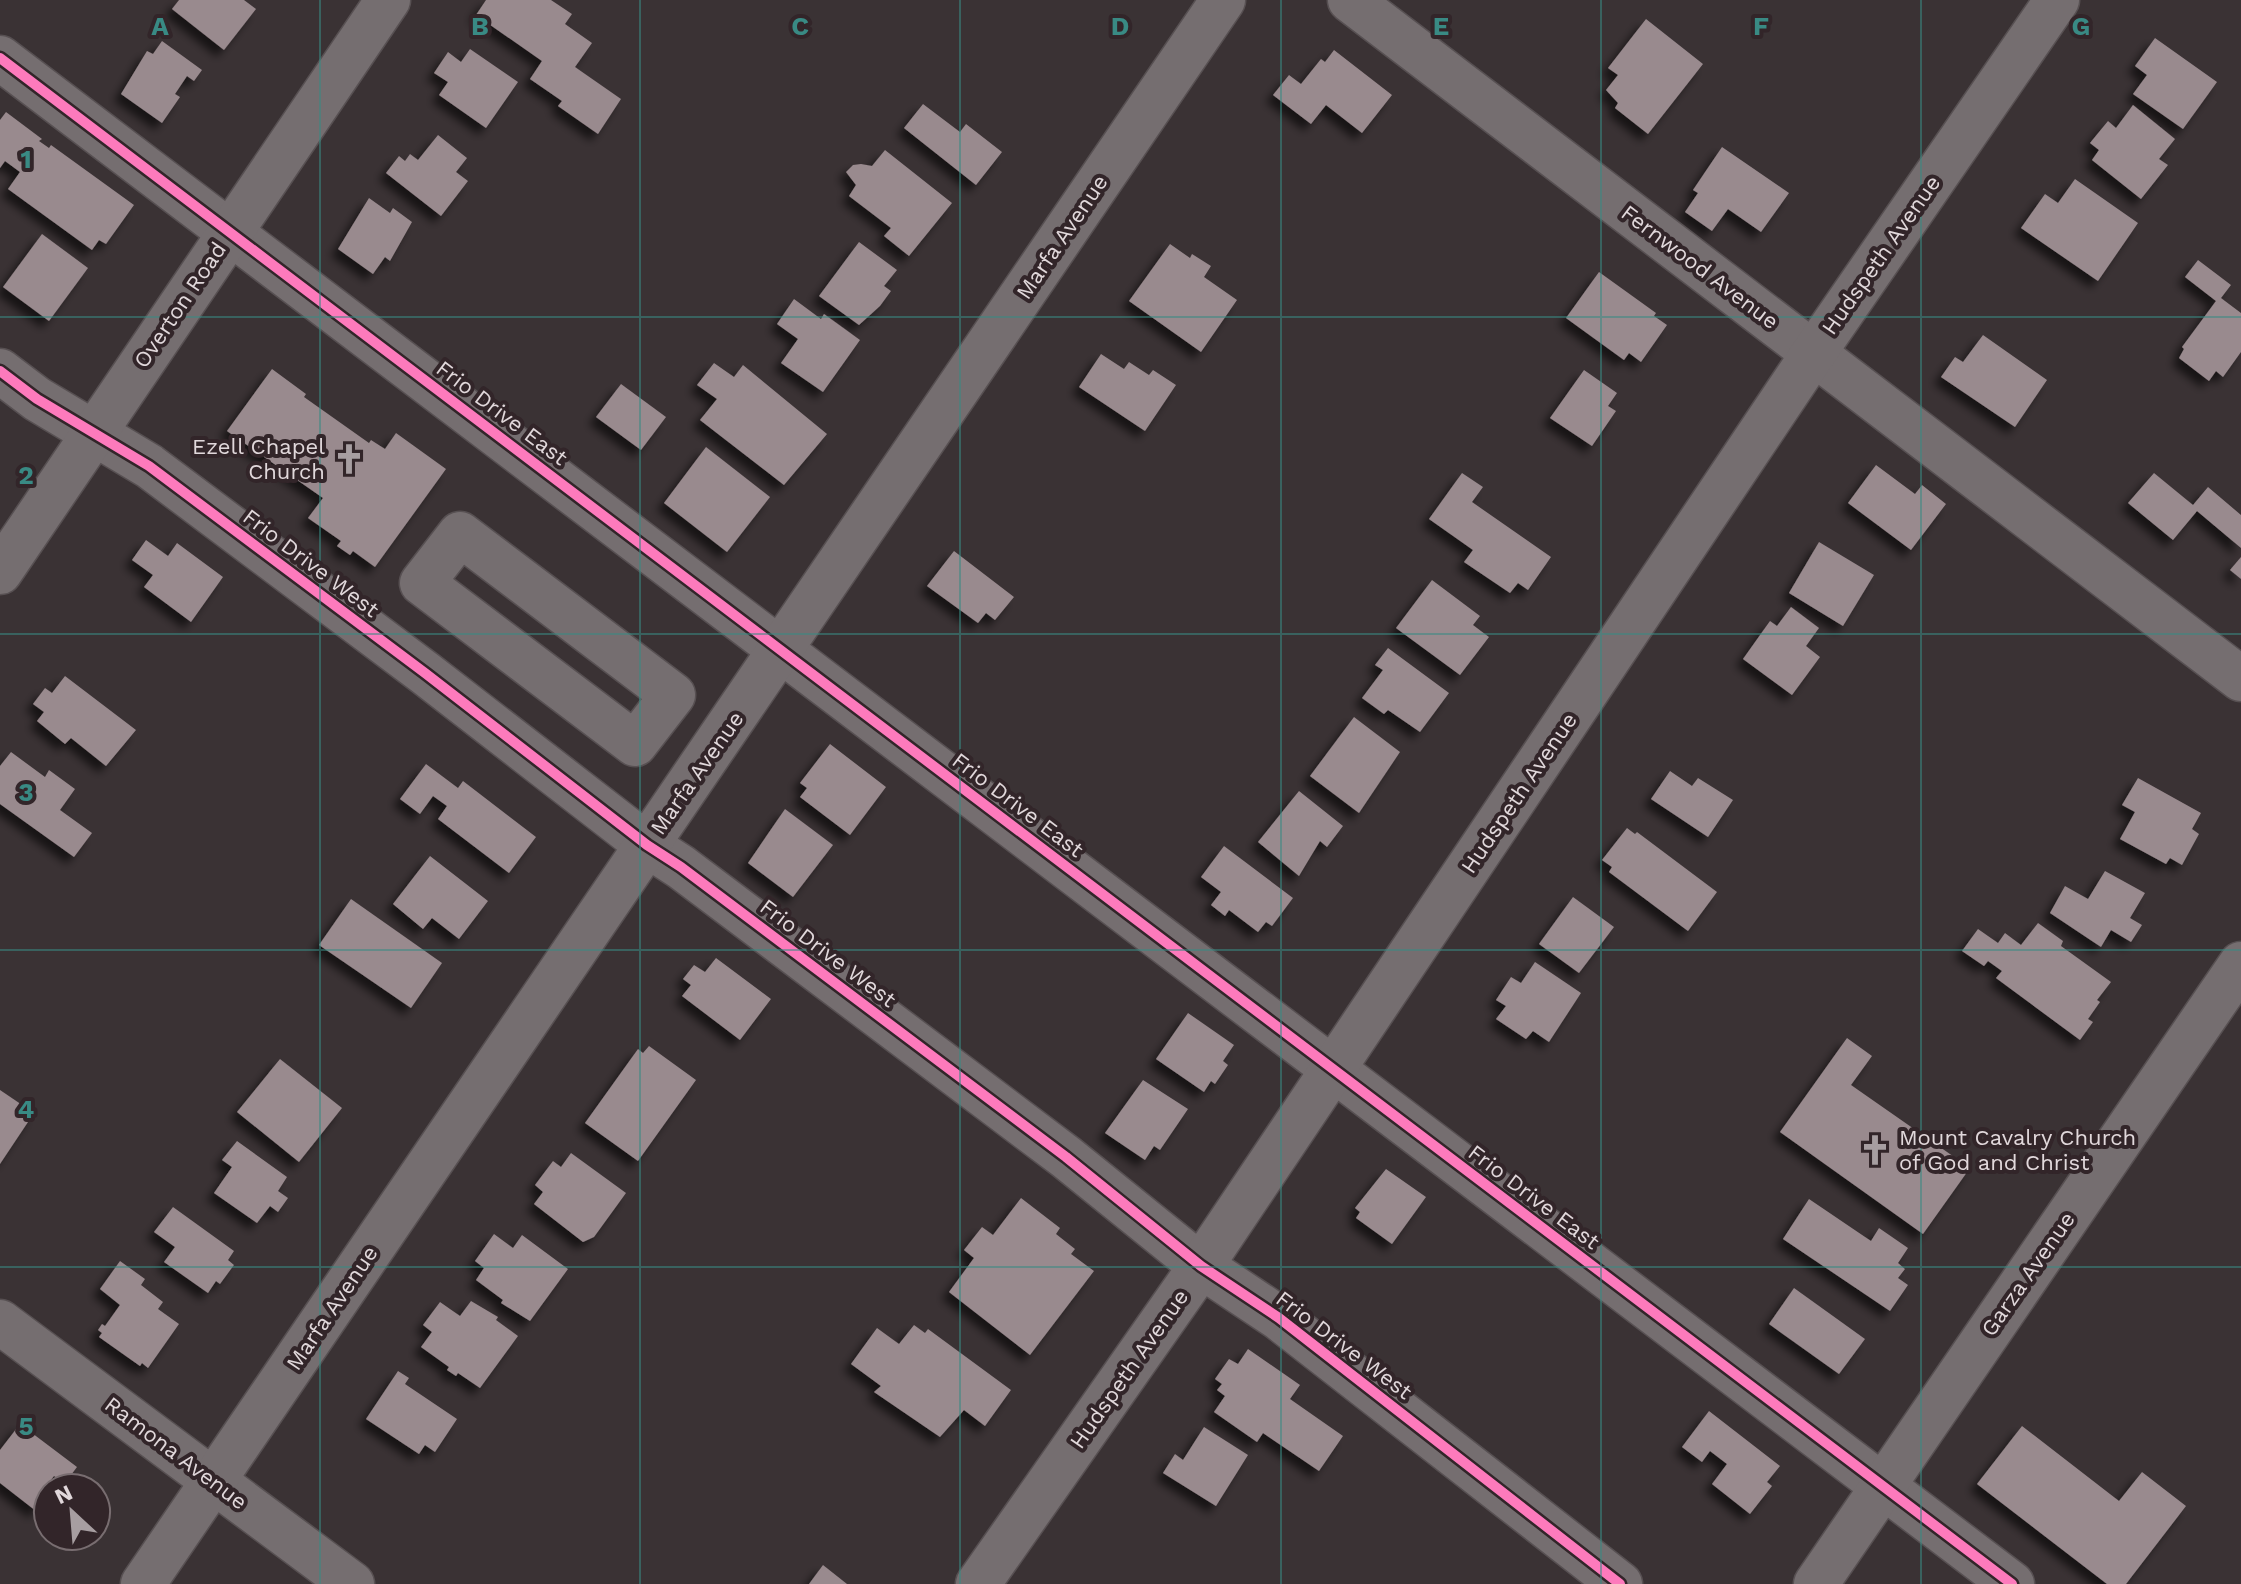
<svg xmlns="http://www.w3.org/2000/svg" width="2241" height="1584" font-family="'Work Sans',sans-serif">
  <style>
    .building { fill: #998a8e; filter: url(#shadow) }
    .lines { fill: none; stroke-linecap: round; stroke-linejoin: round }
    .minor-casing { stroke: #575052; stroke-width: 47 }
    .minor { stroke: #756e70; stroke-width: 44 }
    .cycleway-casing { stroke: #322529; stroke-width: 15 }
    .cycleway { stroke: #fd7abc; stroke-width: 10 }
    .grid { fill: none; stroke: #398a84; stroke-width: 2; stroke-opacity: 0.55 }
    .labels { text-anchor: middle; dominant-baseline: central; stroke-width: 8; stroke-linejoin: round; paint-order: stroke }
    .street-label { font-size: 22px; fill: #e1d8db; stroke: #322529 }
    .poi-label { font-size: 22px; fill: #e1d8db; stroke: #322529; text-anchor: end }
    .grid-label { font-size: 26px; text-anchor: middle; font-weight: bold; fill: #398a84; stroke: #322529; stroke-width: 8; stroke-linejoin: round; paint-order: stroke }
  </style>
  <defs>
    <filter id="shadow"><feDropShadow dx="-7" dy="7" stdDeviation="4" flood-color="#0009"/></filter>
  </defs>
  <rect width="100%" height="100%" fill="#3a3234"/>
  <g class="building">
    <polygon points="179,0 244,0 256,9 224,50 172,9"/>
    <polygon points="486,0 551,0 572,14 565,24 592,43 575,67 621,99 598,134 558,106 562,101 530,79 542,61 476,15"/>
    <polygon points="1646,19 1703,64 1648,134 1615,108 1618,103 1606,90 1618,75 1608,68"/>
    <polygon points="2155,38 2217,82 2183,129 2133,94 2147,75 2135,66"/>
    <polygon points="162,41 202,70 194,81 187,76 175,94 180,97 162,123 121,94 147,51 153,54"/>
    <polygon points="470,49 518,82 486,128 439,95 448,82 434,73 448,52 461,62"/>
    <polygon points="1334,50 1392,95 1362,133 1326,105 1311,124 1273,95 1289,75 1301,84 1321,59 1325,62"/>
    <polygon points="923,104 960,132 966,124 1002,152 976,185 904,128"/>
    <polygon points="2133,105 2175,139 2159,159 2168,165 2141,199 2092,160 2099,150 2090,143 2108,121 2116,128"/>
    <polygon points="6,112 42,139 39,141 49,148 51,145 134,205 106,244 99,240 92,250 8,189 20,172 5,161 0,168 0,120"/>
    <polygon points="438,135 467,158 456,172 468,181 441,216 386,173 399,156 405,161 410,154 418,160"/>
    <polygon points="1722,147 1789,193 1761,232 1728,209 1712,231 1685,212 1698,193 1693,190"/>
    <polygon points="885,150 952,203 909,256 884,236 891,228 849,196 856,185 846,172 853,165 861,164 872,166"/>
    <polygon points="2075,179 2138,223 2098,281 2021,228 2045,194 2058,203"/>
    <polygon points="369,198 390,213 393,208 412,222 390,261 385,257 373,274 338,249"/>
    <polygon points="42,234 88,268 49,321 3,287"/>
    <polygon points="859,242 897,270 884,286 891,291 880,306 859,325 819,296"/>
    <polygon points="1170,244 1190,258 1192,254 1211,266 1204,277 1237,300 1201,352 1129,301"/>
    <polygon points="2198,260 2231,285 2221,298 2241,313 2241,352 2223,377 2216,371 2209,381 2179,358 2184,349 2182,347 2216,301 2185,277"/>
    <polygon points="1599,272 1656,313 1654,316 1667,325 1641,362 1629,353 1624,360 1566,318"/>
    <polygon points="794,299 821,319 824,314 860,340 823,392 781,363 798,339 777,324"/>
    <polygon points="1983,335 2047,380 2015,427 1941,377 1955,357 1963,362"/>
    <polygon points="1101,354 1124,369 1129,362 1149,375 1153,370 1176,385 1145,431 1079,387"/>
    <polygon points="714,363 734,377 743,365 827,434 784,485 700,420 717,399 697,385"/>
    <polygon points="272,369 306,394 304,397 369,443 371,440 385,449 396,433 446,469 375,567 353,551 350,555 337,546 341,541 308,518 323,498 227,431"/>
    <polygon points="1584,370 1617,393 1608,406 1616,411 1592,446 1550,418"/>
    <polygon points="621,384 666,417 641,450 596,417"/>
    <polygon points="706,447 770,497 727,552 664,503"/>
    <polygon points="1876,465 1915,494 1922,485 1946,504 1911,550 1848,503"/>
    <polygon points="1462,473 1483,487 1472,502 1551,557 1528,590 1518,583 1510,593 1464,562 1473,550 1429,519"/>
    <polygon points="2154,473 2193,505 2208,487 2241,515 2241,548 2197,511 2173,540 2128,503"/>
    <polygon points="146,540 168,556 177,543 223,577 191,622 144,587 153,575 132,560"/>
    <polygon points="1819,542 1874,575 1843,626 1789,593"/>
    <polygon points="954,551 1014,597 995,620 986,613 978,623 927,586"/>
    <polygon points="2241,557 2241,579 2230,570"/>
    <polygon points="1432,580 1480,616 1473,625 1489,637 1460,675 1396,628"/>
    <polygon points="1791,607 1819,628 1806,646 1820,657 1792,695 1743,659 1770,621 1777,626"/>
    <polygon points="1388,648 1449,693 1420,732 1388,710 1384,714 1362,698 1383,670 1375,665"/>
    <polygon points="65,676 136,730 106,766 71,738 65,744 37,721 44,712 33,704 45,688 52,693"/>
    <polygon points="1354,717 1400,752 1359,813 1310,776"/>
    <polygon points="830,744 886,787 850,835 800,797 807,788 800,783"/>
    <polygon points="11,752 45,777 49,770 75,789 60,810 92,833 74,857 0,804 0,766"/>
    <polygon points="426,764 458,788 463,781 536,837 509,873 438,819 447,806 433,796 420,814 400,799"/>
    <polygon points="1670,771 1692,786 1698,778 1733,800 1708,837 1651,799"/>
    <polygon points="2138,778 2201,813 2192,829 2199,834 2182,865 2170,858 2166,864 2120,839 2135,812 2122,805"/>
    <polygon points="1299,791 1343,826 1327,847 1320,841 1299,876 1258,842"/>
    <polygon points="785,809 833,845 793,897 748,863"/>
    <polygon points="1627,828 1635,834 1637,832 1717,892 1688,931 1609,872 1612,867 1602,860"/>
    <polygon points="1224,846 1293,898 1272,926 1266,922 1258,932 1229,910 1225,916 1211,905 1221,892 1201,877"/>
    <polygon points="430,856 488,901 459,939 432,918 423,929 393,904"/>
    <polygon points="2105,871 2145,893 2130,918 2142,925 2131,942 2111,930 2101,947 2050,913 2065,886 2088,899"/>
    <polygon points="1573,897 1614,927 1579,973 1539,944"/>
    <polygon points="351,899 442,963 411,1008 319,945"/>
    <polygon points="2038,923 2063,941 2061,946 2111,982 2097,1000 2100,1002 2088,1019 2093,1022 2080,1040 1996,978 2002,971 1988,961 1984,966 1962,951 1978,929 1998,943 2005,933 2021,945"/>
    <polygon points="716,958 771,999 740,1040 682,996 691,985 683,979 694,965 705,972"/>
    <polygon points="1535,962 1581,993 1549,1042 1533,1031 1526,1039 1496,1019 1506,1006 1496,1000 1511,977 1521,983"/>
    <polygon points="1188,1013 1234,1045 1223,1061 1228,1065 1215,1084 1211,1081 1204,1092 1156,1059"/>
    <polygon points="1847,1038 1872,1056 1851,1085 1970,1168 1923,1234 1780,1132"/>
    <polygon points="649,1046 696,1080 638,1161 585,1123 638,1049 643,1053"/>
    <polygon points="280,1059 342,1108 299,1162 237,1112"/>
    <polygon points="1143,1080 1188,1109 1160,1150 1154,1146 1145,1160 1105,1133"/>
    <polygon points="0,1090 34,1113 0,1164"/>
    <polygon points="237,1141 287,1177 278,1191 288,1198 278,1212 270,1206 257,1223 214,1193 232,1167 222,1160"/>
    <polygon points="571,1153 626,1193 594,1237 583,1242 534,1204 543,1192 535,1185 553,1161 561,1167"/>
    <polygon points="1386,1169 1426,1197 1392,1244 1356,1218 1360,1212 1355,1208"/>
    <polygon points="1021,1198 1060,1228 1056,1234 1075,1249 1071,1254 1094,1271 1030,1355 949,1292 974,1258 964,1250 982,1227 993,1235"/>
    <polygon points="1809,1199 1871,1241 1879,1228 1908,1248 1898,1263 1905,1269 1898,1278 1908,1285 1890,1311 1783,1239"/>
    <polygon points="173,1207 234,1251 228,1260 234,1265 220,1284 216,1281 208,1293 164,1262 175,1247 154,1232"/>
    <polygon points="494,1234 513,1248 522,1235 568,1269 530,1321 501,1303 503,1300 476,1280 484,1268 475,1261"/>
    <polygon points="120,1261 145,1279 141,1285 163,1302 158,1309 179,1324 148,1368 142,1363 140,1366 99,1337 102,1333 98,1330 102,1324 105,1326 120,1305 100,1289"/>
    <polygon points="1794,1288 1865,1339 1839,1374 1769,1324"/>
    <polygon points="471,1301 498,1317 496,1320 518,1336 480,1388 458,1373 456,1376 447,1370 449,1367 421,1347 432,1332 423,1325 440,1302 460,1316"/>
    <polygon points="914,1325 925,1333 928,1329 1011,1390 985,1426 964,1410 940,1437 874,1392 881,1386 851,1364 877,1328 899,1344"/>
    <polygon points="1248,1349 1300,1385 1290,1399 1343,1436 1319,1471 1263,1433 1257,1442 1214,1412 1225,1396 1217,1390 1222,1384 1215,1379 1229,1359 1238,1364"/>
    <polygon points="398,1371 409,1378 405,1384 457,1419 435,1452 425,1445 419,1454 366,1419"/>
    <polygon points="1709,1411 1780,1466 1767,1482 1772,1486 1750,1514 1712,1484 1727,1464 1710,1451 1702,1462 1682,1447"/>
    <polygon points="20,1424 77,1467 65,1483 54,1476 46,1486 48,1487 48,1494 36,1511 0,1483 0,1450"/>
    <polygon points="2022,1426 2119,1501 2142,1472 2186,1506 2126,1584 2107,1584 1977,1484"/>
    <polygon points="1204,1427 1248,1455 1216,1506 1163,1473 1175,1454 1183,1460"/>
    <polygon points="823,1565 847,1584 809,1584"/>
  </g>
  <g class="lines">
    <defs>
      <g id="minor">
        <polyline points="1350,0 2241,679"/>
        <polyline points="0,58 2012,1584"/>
        <polyline points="0,371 37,399 149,466 425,673 647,845 681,867 1066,1157 1201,1266 1279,1318 1620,1584"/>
        <polygon points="460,534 673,695 635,744 422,583"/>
        <polyline points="0,572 388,0"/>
        <polyline points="0,1322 352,1584"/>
        <path d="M143 1584C504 1057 864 529 1223 0"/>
        <polyline points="978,1584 1201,1266 1813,354 2057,0"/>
        <polyline points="1816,1584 2241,964"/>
      </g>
    </defs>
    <use href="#minor" class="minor-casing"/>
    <use href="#minor" class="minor"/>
    <defs>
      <g id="cycleway">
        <polyline points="0,58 2012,1584"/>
        <polyline points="0,371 37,399 149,466 425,673 647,845 681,867 1066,1157 1201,1266 1279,1318 1620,1584"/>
      </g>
    </defs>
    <use href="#cycleway" class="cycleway-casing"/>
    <use href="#cycleway" class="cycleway"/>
  </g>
  <path class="grid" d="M320 0V1584M640 0V1584M960 0V1584M1281 0V1584M1601 0V1584M1921 0V1584M0 317H2241M0 634H2241M0 950H2241M0 1267H2241"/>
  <defs>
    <symbol id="church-bare" viewBox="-9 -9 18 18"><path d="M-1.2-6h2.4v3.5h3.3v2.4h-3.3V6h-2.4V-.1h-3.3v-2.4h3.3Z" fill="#a79ea1" stroke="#322529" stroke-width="2.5" paint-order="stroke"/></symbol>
  </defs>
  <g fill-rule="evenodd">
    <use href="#church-bare" x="327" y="437" width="44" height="44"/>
    <use href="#church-bare" x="1853" y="1128" width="44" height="44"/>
  </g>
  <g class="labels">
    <g class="street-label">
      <text transform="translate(1062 237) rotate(-56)">Marfa Avenue</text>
      <text transform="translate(1881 255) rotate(-55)">Hudspeth Avenue</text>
      <text transform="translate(1700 267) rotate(37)">Fernwood Avenue</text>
      <text transform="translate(180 305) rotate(-56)">Overton Road</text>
      <text transform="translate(502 413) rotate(37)">Frio Drive East</text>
      <text transform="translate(311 563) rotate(37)">Frio Drive West</text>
      <text transform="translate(697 773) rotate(-55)">Marfa Avenue</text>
      <text transform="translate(1519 793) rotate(-56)">Hudspeth Avenue</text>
      <text transform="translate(1018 805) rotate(37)">Frio Drive East</text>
      <text transform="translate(828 953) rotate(37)">Frio Drive West</text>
      <text transform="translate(1534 1197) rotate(37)">Frio Drive East</text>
      <text transform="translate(2028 1274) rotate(-55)">Garza Avenue</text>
      <text transform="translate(332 1308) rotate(-56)">Marfa Avenue</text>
      <text transform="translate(1344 1345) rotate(37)">Frio Drive West</text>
      <text transform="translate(1129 1369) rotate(-55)">Hudspeth Avenue</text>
      <text transform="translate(176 1453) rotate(37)">Ramona Avenue</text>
    </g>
    <g class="poi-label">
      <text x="325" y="446">Ezell Chapel<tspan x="325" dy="25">Church</tspan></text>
      <text x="1899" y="1137" text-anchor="start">Mount Cavalry Church<tspan x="1899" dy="25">of God and Christ</tspan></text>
    </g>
  </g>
  <g class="grid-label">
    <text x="160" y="35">A</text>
    <text x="480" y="35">B</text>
    <text x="800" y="35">C</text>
    <text x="1120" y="35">D</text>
    <text x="1441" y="35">E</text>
    <text x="1761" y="35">F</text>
    <text x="2081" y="35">G</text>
    <text x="26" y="168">1</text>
    <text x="26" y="484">2</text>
    <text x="26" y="801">3</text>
    <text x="26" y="1118">4</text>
    <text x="26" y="1435">5</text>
  </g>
  <g transform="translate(72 1512) rotate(334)"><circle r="38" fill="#322529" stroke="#786d70" stroke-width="2"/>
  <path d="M0-6L14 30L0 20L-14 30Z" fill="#a79ea1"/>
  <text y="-12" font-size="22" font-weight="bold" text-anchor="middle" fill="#e1d8db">N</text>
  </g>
</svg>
